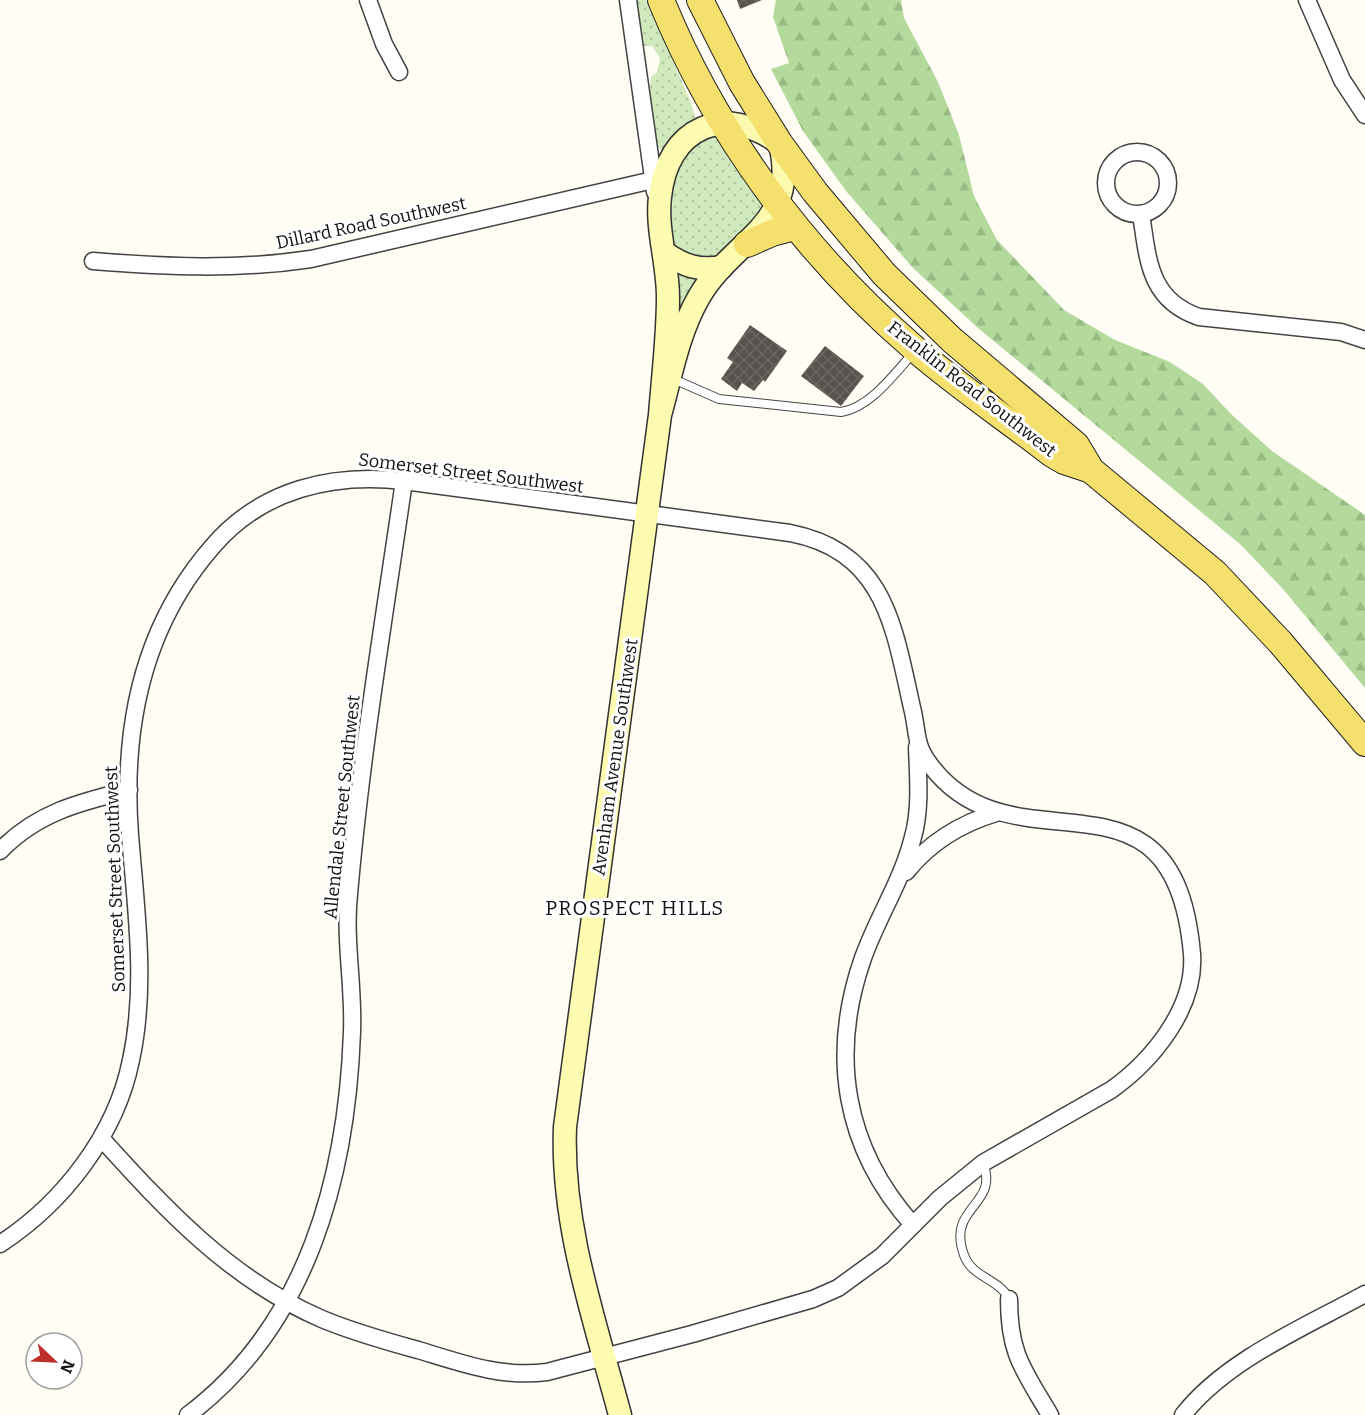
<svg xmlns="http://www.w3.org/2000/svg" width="1365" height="1415" font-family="Bitter,serif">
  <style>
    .grass { fill: url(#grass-dots) }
    .forest { fill: url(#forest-firs) }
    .building { fill: url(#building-cross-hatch) }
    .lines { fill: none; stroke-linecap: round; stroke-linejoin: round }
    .lane-casing { stroke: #434343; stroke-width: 10 }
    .street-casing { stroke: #434343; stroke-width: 19 }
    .secondary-casing { stroke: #323232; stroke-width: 25 }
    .primary-casing { stroke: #212121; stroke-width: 28 }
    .lane { stroke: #fff; stroke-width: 8 }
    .street { stroke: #fff; stroke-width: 16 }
    .secondary { stroke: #fdfbb0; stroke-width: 22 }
    .primary { stroke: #f5df6d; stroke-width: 26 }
    .labels { text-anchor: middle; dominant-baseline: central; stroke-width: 6; stroke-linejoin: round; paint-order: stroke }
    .street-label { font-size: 18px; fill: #101010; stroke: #fff }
    .neighbourhood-label { font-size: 20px; letter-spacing: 1.5px; fill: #101010; stroke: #fff }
  </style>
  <defs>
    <pattern id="grass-dots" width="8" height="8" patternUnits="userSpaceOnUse" patternTransform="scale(1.5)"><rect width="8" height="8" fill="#d0e9bd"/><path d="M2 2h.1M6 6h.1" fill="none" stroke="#b2c7a1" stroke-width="1.8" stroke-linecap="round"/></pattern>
    <pattern id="forest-firs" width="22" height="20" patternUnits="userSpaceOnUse" patternTransform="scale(1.5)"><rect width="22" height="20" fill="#b3da9c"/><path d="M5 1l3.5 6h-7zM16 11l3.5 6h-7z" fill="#99ba85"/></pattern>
    <pattern id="building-cross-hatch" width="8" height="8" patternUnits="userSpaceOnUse" patternTransform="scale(1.5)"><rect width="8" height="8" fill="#59524d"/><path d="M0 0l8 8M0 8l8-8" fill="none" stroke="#6c6662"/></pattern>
  </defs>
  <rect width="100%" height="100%" fill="#fffdf4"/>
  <g class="grass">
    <path d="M634 0H646C653 19 696 108 695 117 693 131 674 143 664 152L657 146 649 96 651 77 657 72 660 58 652 46H641Z"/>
    <path d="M716 129 769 206 716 261 677 252C669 233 669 171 681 154 688 144 706 136 716 129Z"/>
    <polygon points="676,266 704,275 678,317"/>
  </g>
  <polygon class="forest" points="776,0 901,0 904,18 938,82 959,135 974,196 997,240 1064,310 1115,340 1170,362 1203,384 1231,414 1272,451 1365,515 1365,688 1283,589 1240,544 978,328 913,268 846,191 803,131 771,69 789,63 773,17"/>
  <g class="building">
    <polygon points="737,0 762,0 740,9"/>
    <polygon points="750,325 787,351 765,382 763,380 754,391 742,383 737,391 721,379 733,362 727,358"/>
    <polygon points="825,346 864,376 841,406 801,376"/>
  </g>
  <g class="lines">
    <defs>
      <g id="lane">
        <path d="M671 378 719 399 841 412C871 407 895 373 914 352"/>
        <path d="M983 1163C1000 1206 946 1206 964 1255 972 1278 1000 1279 1009 1299"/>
      </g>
      <g id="street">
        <polyline points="368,0 384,44 399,72"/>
        <polyline points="628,0 655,192"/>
        <polyline points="1307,0 1342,80 1365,115"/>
        <circle cx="1137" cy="183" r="31"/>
        <path d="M1141 214C1148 260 1149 300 1199 317L1341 332 1365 340"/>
        <path d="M93 261C167 267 238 270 311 259L653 180"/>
        <path d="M0 851C36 813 80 802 129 790"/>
        <path d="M906 872C930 842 959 824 996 813"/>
        <path d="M913 1225C844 1148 829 1055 863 958 878 916 902 881 913 837 921 809 918 776 917 747"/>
        <path d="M0 1244C63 1203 116 1135 131 1060 147 986 136 910 130 835 122 730 142 627 213 546 262 489 332 473 404 481L790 533C887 552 894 629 913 712 918 735 915 746 931 766 1016 878 1174 747 1192 954 1196 1008 1152 1061 1111 1090L983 1163 940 1198 882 1256 838 1288 813 1299 692 1334 547 1372C501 1378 461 1363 418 1350 385 1341 353 1332 322 1319 231 1280 166 1210 101 1138"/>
        <path d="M1009 1299C1009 1354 1023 1369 1050 1415"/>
        <path d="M188 1415C308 1325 347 1175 352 1032 354 986 344 940 349 894 361 756 384 619 404 481"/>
        <path d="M1183 1415C1226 1360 1305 1327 1365 1294"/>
      </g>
      <g id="secondary">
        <path d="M665 253C684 266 699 271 722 267"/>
        <path d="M620 1415C595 1321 561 1225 565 1127L660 415C663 376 668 336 668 297 668 263 656 229 660 197 667 127 725 102 780 144 800 226 733 238 699 297 678 333 671 376 660 415"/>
      </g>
      <g id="primary">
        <path d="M661 0C716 135 805 254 915 349 959 387 1007 419 1052 454L1064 461 1091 470"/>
        <polyline points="700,0 742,83 780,144 815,192 884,274 952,340 1076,445 1091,470 1215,573 1280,642 1365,743"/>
        <polyline points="747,244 772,233 795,227"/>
      </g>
    </defs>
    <use href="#lane" class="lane-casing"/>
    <use href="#street" class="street-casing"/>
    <use href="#secondary" class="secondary-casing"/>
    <use href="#primary" class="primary-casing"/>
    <use href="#lane" class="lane"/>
    <use href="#street" class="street"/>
    <use href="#secondary" class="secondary"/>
    <use href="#primary" class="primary"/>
  </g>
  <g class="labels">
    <g class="street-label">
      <text transform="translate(371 223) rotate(-12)">Dillard Road Southwest</text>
      <text transform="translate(972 389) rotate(38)">Franklin Road Southwest</text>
      <text transform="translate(471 473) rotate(7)">Somerset Street Southwest</text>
      <text transform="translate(615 757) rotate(-82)">Avenham Avenue Southwest</text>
      <text transform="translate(342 807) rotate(-84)">Allendale Street Southwest</text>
      <text transform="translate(115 879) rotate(-92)">Somerset Street Southwest</text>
    </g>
    <g class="neighbourhood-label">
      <text x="635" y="908">PROSPECT HILLS</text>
    </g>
  </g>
  <g transform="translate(54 1361) rotate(113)"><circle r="28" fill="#ffffff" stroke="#9f9f9f" stroke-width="1.5"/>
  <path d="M0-4.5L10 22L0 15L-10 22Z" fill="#bf2e2a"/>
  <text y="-9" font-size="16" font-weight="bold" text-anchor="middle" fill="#101010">N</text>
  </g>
</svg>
